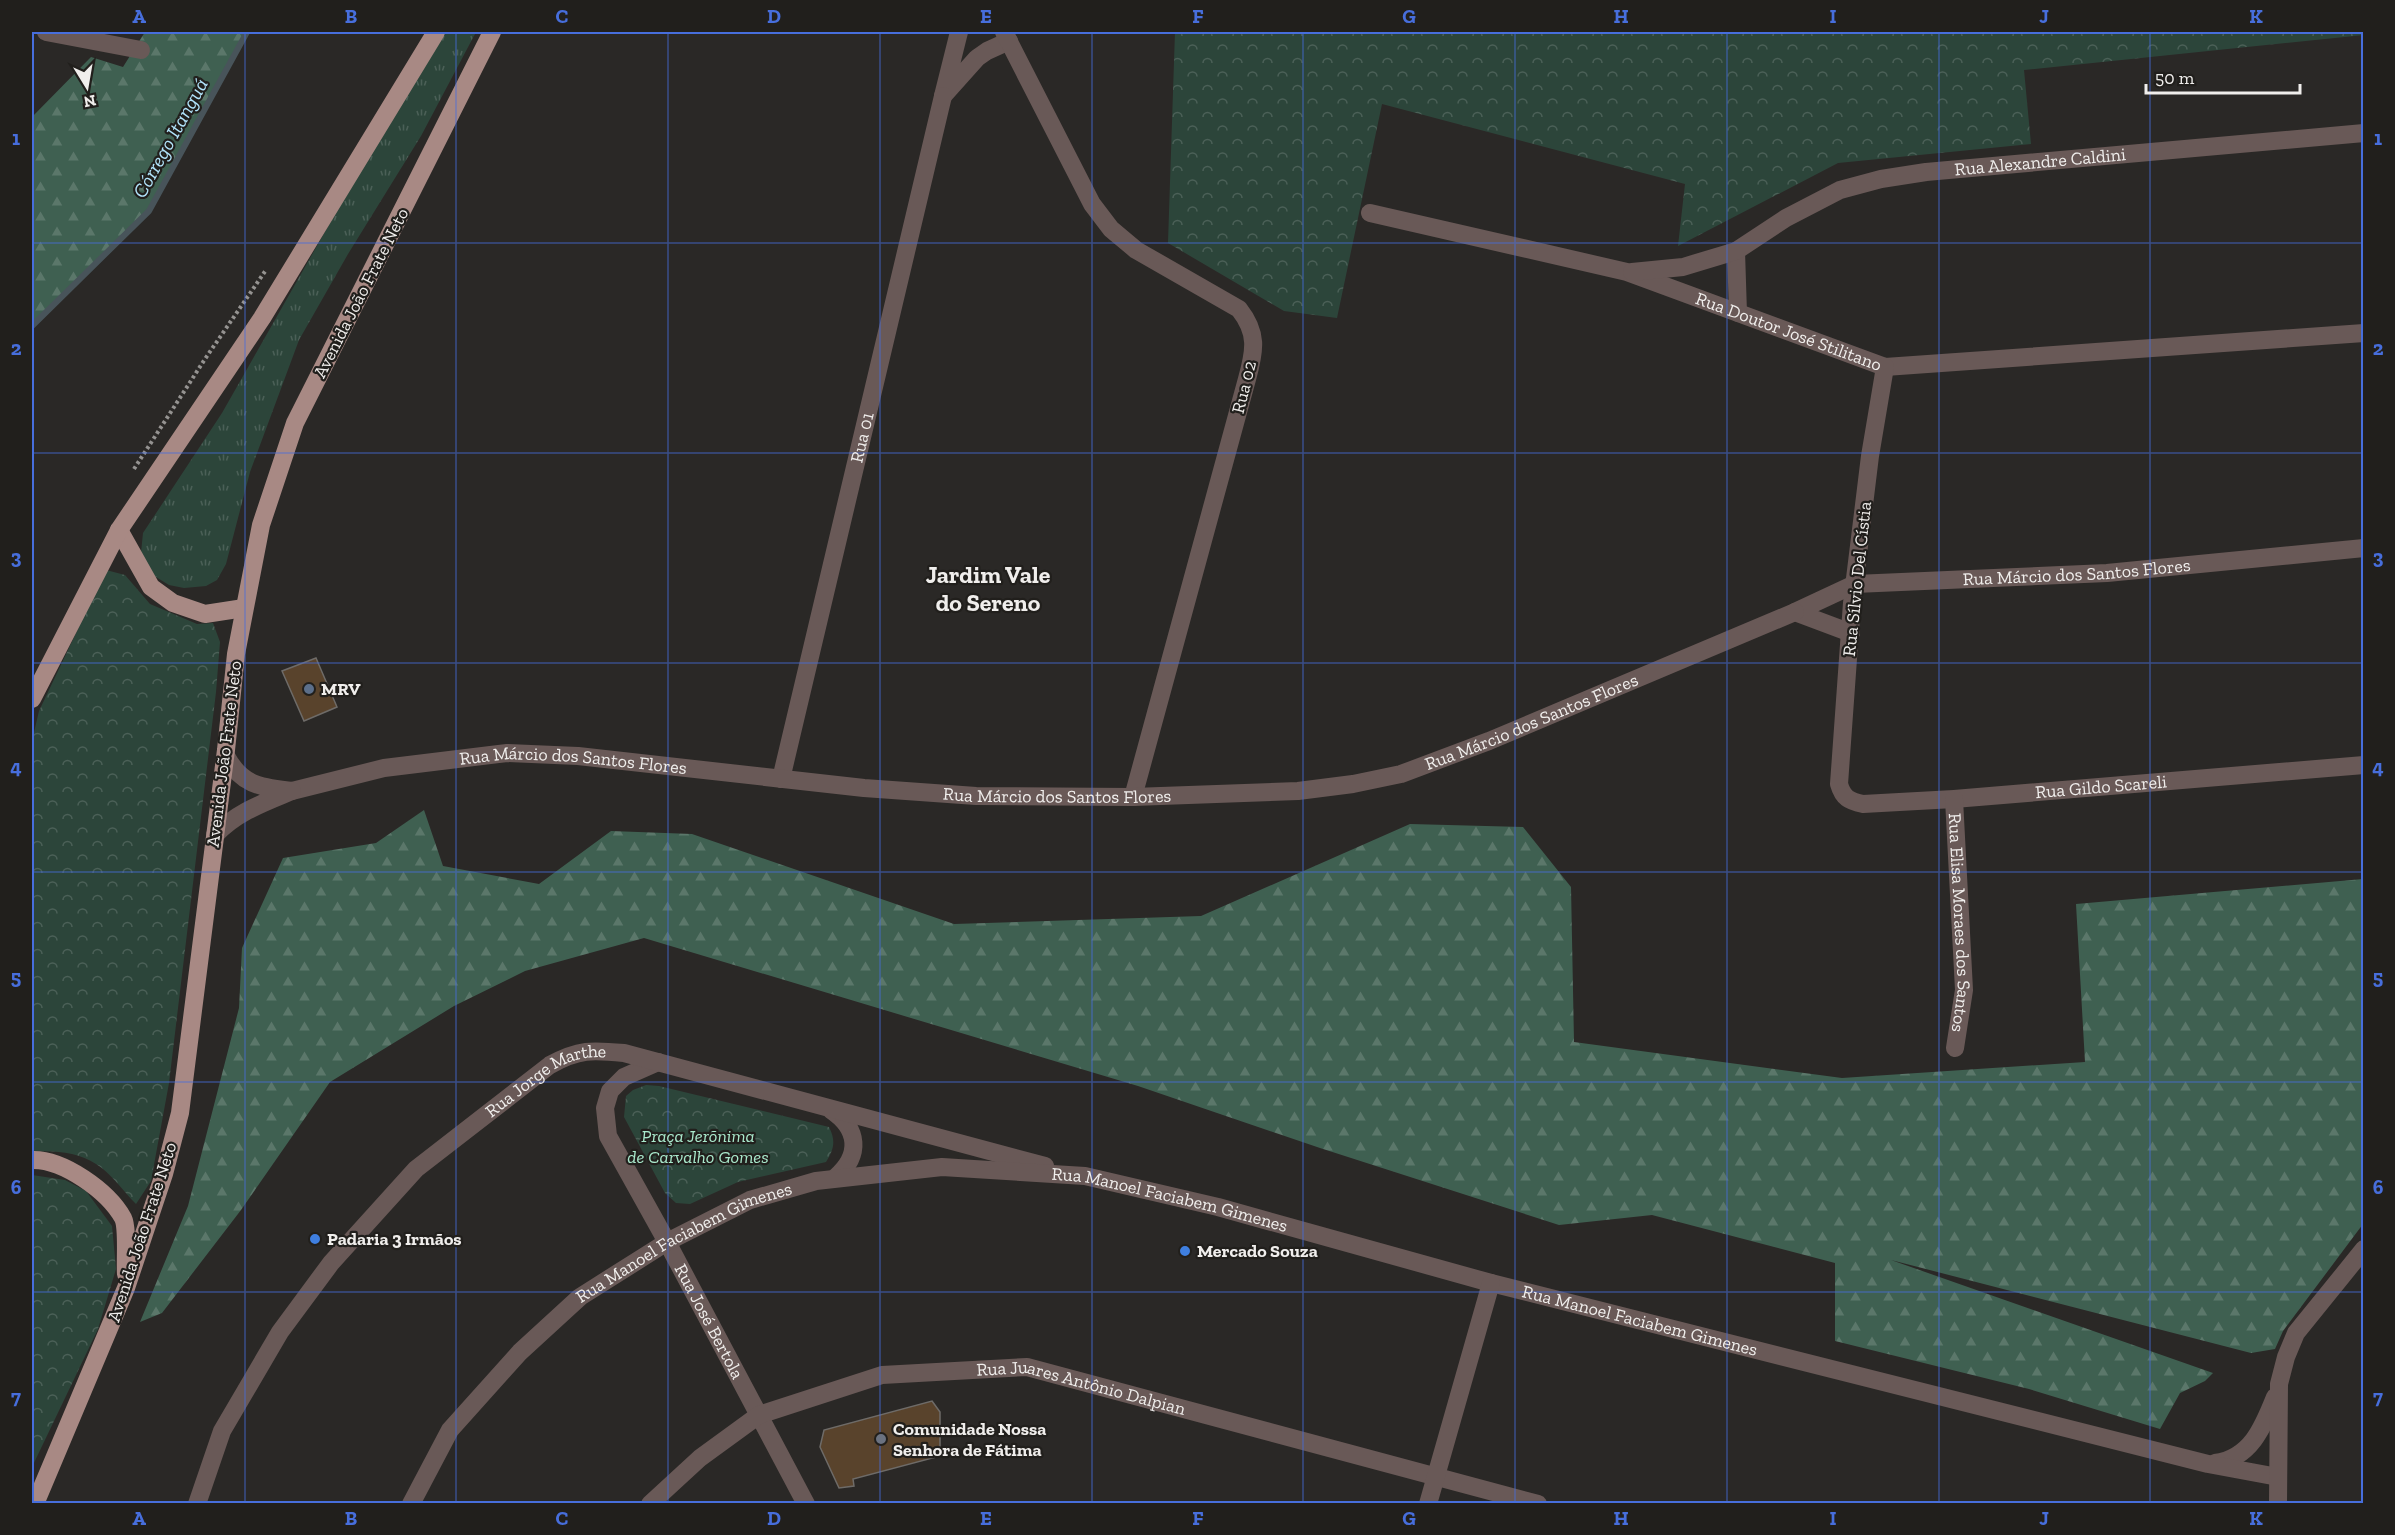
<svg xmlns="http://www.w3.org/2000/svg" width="2395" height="1535" font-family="'Zilla Slab',serif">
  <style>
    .grass { fill: url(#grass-tufts) }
    .forest { fill: url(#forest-firs) }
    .park { fill: url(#park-crowns) }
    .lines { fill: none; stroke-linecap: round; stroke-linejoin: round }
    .stream { stroke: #48545a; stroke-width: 6 }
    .building { fill: #59432c; stroke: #6e6b68; stroke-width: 1.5 }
    .path { stroke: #959391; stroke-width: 4; stroke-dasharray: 3 3; stroke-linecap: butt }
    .minor { stroke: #695957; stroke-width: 18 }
    .major { stroke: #a88984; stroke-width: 18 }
    .grid { fill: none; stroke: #476edc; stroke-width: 1.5; stroke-opacity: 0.55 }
    .service-dot { fill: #5c6f8a; stroke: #211f1c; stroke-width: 2 }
    .shop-dot { fill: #3f7fe0; stroke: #211f1c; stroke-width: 2 }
    .worship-dot { fill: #6b7280; stroke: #211f1c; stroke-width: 2 }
    .labels { text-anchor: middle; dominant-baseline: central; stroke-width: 4.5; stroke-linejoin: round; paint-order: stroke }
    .street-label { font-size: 18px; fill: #f0eeec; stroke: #211f1c }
    .poi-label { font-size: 18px; font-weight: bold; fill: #f0eeec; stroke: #211f1c; text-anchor: start }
    .park-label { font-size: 18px; font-style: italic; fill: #aaeacd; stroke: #211f1c }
    .water-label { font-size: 20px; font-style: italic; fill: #b2e4fb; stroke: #211f1c }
    .district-label { font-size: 24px; font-weight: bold; fill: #f0eeec; stroke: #211f1c }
    .neatline { fill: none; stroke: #476edc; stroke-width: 2 }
    .grid-label { font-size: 20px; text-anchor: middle; font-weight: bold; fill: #476edc }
  </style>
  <defs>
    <pattern id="grass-tufts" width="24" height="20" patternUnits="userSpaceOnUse" patternTransform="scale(1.5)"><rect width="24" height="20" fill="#2c453a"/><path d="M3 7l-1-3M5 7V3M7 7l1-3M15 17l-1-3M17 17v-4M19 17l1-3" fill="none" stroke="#4b6057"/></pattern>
    <pattern id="forest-firs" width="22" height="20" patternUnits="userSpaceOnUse" patternTransform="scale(1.5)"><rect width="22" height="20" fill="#3f6051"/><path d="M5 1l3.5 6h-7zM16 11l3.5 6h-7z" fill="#5b776a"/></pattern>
    <pattern id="park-crowns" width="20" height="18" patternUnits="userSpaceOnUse" patternTransform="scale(1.5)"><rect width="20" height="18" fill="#2c453a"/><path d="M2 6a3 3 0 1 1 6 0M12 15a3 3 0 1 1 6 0" fill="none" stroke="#4b6057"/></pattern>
  </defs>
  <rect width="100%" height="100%" fill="#2a2826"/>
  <polygon class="grass" points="446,32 476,32 421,136 348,254 299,340 250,472 226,564 217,580 206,586 184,588 169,585 156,577 147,569 141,553 143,533 222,413 351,186"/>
  <g class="forest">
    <polygon points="145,32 247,32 149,211 32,326 32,117 91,57 123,67"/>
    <polygon points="424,810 443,866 539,884 611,831 692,834 954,924 1201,916 1410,824 1523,827 1571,887 1574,1042 1842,1078 2085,1062 2076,904 2363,879 2363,1224 2283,1331 2275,1349 2251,1353 1891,1260 2213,1373 2205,1381 2180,1393 2160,1429 2029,1389 1835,1341 1835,1263 1652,1215 1559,1225 1320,1148 1138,1086 644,938 525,971 454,1006 330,1082 241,1210 162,1313 140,1322 188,1206 239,1008 242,948 283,858 376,843"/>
  </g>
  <g class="park">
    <polygon points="1175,32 2363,32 2364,35 2024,70 2031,144 1838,163 1678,246 1685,184 1382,104 1337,318 1284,311 1168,243"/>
    <path d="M106 570 125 575 150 604 197 624 213 623 220 642 216 692 169 1083 151 1181 136 1204C123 1191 111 1173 96 1164 78 1152 52 1150 32 1152V741L39 711Z"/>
    <path d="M646 1085 659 1086 829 1127C836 1141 834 1149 826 1162L738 1182 690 1204 676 1203 665 1193 624 1117 626 1096 633 1090Z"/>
    <polygon points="32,1175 65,1180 86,1191 112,1226 116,1269 98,1329 32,1467"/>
  </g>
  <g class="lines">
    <polyline class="stream" points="32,326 149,211 247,32"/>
  </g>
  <g class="building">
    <polygon points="316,658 337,707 304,721 282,671"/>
    <polygon points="932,1401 940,1412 940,1456 853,1479 854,1486 839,1488 820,1447 824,1430"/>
  </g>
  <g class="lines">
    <polyline class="path" points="134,469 205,359 266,270"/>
    <g class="minor">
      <polyline points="46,32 141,50"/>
      <polyline points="959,32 943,96 977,58 987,51 1009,41"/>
      <path d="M1004 32 1092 204 1111 229 1136 250 1239 309C1258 333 1255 350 1247 379L1133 797"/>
      <path id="s1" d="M1370 213 1627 272 1885 367 2364 333"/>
      <polyline points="1736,251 1738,313"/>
      <path id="s2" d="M1632 272 1683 267 1736 251 1786 218 1840 190 1881 179 1926 172 2364 133"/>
      <path id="s3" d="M1885 367 1870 456 1852 603 1839 784C1843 798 1849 801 1863 804L1954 799 2364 765"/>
      <path id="s4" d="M1851 633 1795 612 1855 584 2107 573 2364 548"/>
      <path id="s5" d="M781 779 943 96"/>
      <path id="s6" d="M292 791 384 768 507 753 578 756 864 788 976 796 1133 797 1298 791 1353 784 1401 774 1489 741 1795 612"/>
      <path id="s7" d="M1954 799 1964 990 1955 1048"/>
      <path d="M215 835C237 812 263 803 292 791 261 787 242 786 226 756"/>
      <path id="s8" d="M658 1062 624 1077 610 1091 605 1108 608 1136 667 1242 806 1504"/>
      <path d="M831 1110C859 1129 861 1155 836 1177"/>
      <path d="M2215 1463C2251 1458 2263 1427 2275 1397"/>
      <path id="s9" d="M197 1504 222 1431 280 1332 331 1263 416 1169 550 1065C579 1049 592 1050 624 1053L1045 1166"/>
      <path id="s10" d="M411 1504 450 1430 520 1352 580 1297 667 1242 750 1200 816 1181 942 1167 1085 1176 1218 1207 1491 1283 2208 1464 2278 1477"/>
      <path id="s11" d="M650 1504 700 1458 759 1415 882 1375 1027 1367 1538 1504"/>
      <polyline points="1428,1504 1491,1283"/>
      <polyline points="2278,1504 2279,1384 2286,1357 2296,1333 2364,1249"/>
    </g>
    <g class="major">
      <polyline points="119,530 151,587 173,603 205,614 244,608"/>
      <polyline points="32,699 119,530 262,318 436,32"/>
      <path d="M32 1160C63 1159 108 1191 123 1218 128 1228 125 1261 126 1274"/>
      <polyline points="35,1504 126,1288 164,1174 180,1113 226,750 236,654 261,525 295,423 492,32"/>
    </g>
  </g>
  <path class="grid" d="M245 32V1504M456 32V1504M668 32V1504M880 32V1504M1092 32V1504M1303 32V1504M1515 32V1504M1727 32V1504M1939 32V1504M2150 32V1504M32 243H2364M32 453H2364M32 663H2364M32 872H2364M32 1082H2364M32 1292H2364"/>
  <circle class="service-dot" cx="309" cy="689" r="6"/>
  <g class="shop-dot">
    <circle cx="315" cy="1239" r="6"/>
    <circle cx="1185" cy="1251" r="6"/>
  </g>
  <circle class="worship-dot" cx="881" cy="1439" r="6"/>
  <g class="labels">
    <g class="street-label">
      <text stroke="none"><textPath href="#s2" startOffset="430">Rua Alexandre Caldini</textPath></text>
      <text transform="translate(361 293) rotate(-63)">Avenida João Frate Neto</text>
      <text stroke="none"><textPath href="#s1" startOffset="436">Rua Doutor José Stilitano</textPath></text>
      <text transform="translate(1244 387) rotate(-76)">Rua 02</text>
      <text stroke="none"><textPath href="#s5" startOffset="351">Rua 01</textPath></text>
      <text stroke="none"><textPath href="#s4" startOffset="348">Rua Márcio dos Santos Flores</textPath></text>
      <text transform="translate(1857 579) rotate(-84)">Rua Sílvio Del Cístia</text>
      <text stroke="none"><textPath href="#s6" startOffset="1257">Rua Márcio dos Santos Flores</textPath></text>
      <text transform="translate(224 754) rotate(-83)">Avenida João Frate Neto</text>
      <text stroke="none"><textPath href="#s6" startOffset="285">Rua Márcio dos Santos Flores</textPath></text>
      <text stroke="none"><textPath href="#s3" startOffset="692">Rua Gildo Scareli</textPath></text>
      <text stroke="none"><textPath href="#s6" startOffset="771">Rua Márcio dos Santos Flores</textPath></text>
      <text stroke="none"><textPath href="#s7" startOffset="124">Rua Elisa Moraes dos Santos</textPath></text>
      <text stroke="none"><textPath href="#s9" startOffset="564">Rua Jorge Marthe</textPath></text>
      <text stroke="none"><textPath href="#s10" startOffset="892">Rua Manoel Faciabem Gimenes</textPath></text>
      <text transform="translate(142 1232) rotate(-72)">Avenida João Frate Neto</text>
      <text stroke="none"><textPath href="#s10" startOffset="388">Rua Manoel Faciabem Gimenes</textPath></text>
      <text stroke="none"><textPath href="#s8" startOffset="314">Rua José Bertola</textPath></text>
      <text stroke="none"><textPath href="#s10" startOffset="1378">Rua Manoel Faciabem Gimenes</textPath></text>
      <text stroke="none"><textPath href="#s11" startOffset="472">Rua Juares Antônio Dalpian</textPath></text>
    </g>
    <g class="poi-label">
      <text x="321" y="689">MRV</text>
      <text x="327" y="1239">Padaria 3 Irmãos</text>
      <text x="1197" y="1251">Mercado Souza</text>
      <text x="893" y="1429">Comunidade Nossa<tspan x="893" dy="21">Senhora de Fátima</tspan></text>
    </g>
    <g class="park-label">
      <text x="698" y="1136">Praça Jerõnima<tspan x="698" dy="21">de Carvalho Gomes</tspan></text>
    </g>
    <g class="water-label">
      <text transform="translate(170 138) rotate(-61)">Córrego Itanguá</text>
    </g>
    <g class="district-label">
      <text x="988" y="574">Jardim Vale<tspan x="988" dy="28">do Sereno</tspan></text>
    </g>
  </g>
  <rect width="2395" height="1535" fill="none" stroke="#211f1c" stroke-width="66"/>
  <g transform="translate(87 87) rotate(169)" stroke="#211f1c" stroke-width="4.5" paint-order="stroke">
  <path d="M0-4.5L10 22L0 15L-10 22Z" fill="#f0eeec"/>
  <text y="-9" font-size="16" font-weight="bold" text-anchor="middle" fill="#f0eeec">N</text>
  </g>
  <path d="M2146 84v9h154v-9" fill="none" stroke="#f0eeec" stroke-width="3"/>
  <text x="2155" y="84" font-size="18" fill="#f0eeec" stroke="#211f1c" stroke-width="4.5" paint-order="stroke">50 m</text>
  <rect x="33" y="33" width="2329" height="1469" class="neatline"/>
  <g class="grid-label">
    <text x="139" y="23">A</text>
    <text x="351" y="23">B</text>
    <text x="562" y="23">C</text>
    <text x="774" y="23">D</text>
    <text x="986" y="23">E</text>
    <text x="1198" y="23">F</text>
    <text x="1409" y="23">G</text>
    <text x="1621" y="23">H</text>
    <text x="1833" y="23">I</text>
    <text x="2044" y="23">J</text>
    <text x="2256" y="23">K</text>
    <text x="16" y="145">1</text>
    <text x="2378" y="145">1</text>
    <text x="16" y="355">2</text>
    <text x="2378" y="355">2</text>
    <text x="16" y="564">3</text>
    <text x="2378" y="564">3</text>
    <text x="16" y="774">4</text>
    <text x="2378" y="774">4</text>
    <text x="16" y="984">5</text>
    <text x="2378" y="984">5</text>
    <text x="16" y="1194">6</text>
    <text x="2378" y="1194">6</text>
    <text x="16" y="1404">7</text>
    <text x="2378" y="1404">7</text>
    <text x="139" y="1525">A</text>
    <text x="351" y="1525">B</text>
    <text x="562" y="1525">C</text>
    <text x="774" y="1525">D</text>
    <text x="986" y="1525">E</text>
    <text x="1198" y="1525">F</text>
    <text x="1409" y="1525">G</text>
    <text x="1621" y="1525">H</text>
    <text x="1833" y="1525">I</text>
    <text x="2044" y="1525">J</text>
    <text x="2256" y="1525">K</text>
  </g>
</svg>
